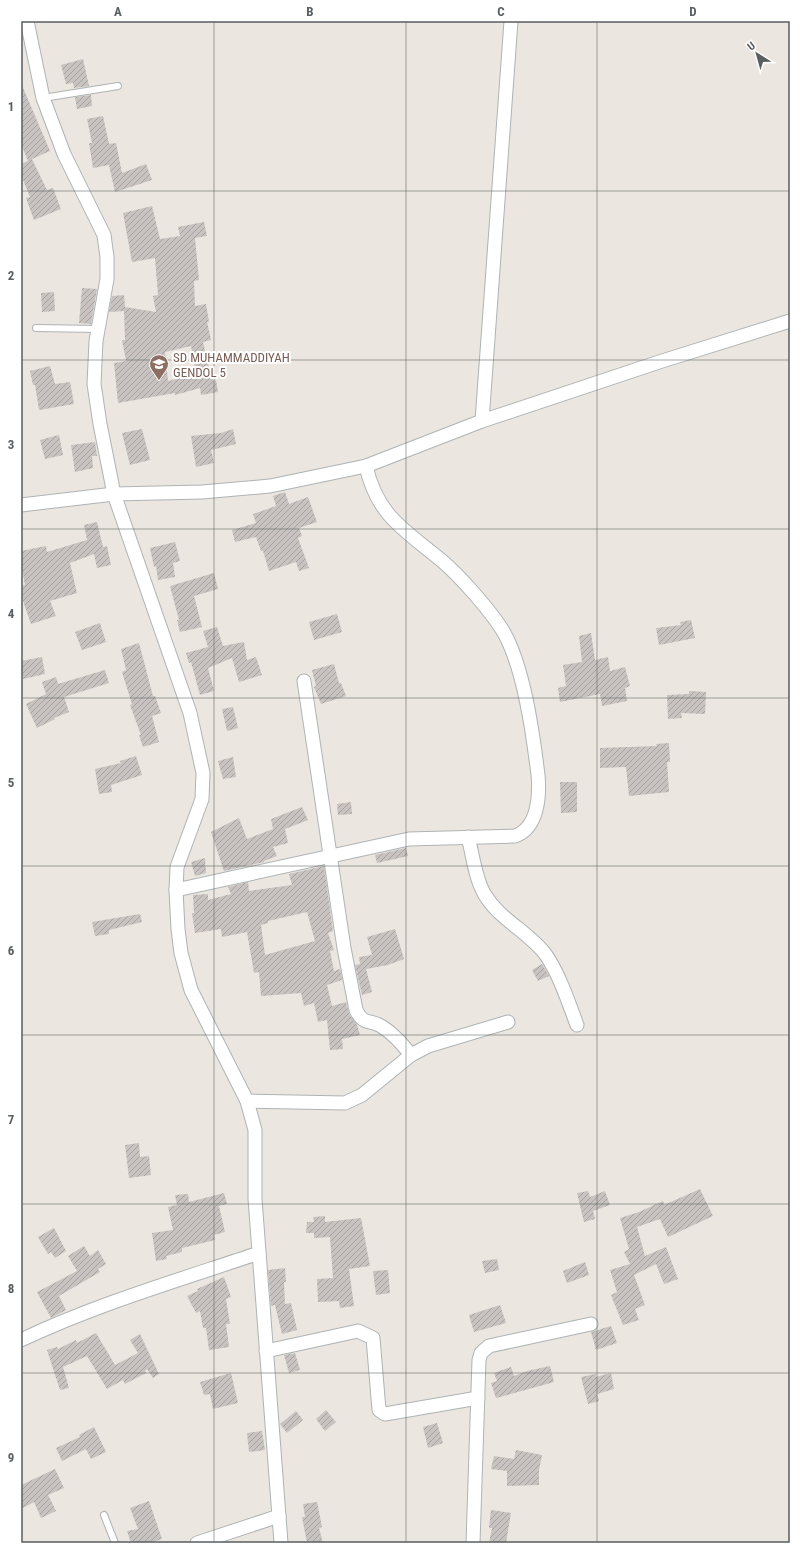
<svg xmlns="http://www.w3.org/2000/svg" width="811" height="1564" font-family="'Roboto Condensed',sans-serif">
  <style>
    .building { fill: url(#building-hatch); fill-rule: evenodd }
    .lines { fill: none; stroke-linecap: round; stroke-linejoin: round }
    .service-casing { stroke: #aeb3b5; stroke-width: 8 }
    .minor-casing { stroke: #aeb3b5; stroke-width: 15 }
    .service { stroke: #fff; stroke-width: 6 }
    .minor { stroke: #fff; stroke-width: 13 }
    .grid { fill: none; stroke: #595e60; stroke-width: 1; stroke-opacity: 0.55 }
    .labels { text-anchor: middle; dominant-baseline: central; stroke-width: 4; stroke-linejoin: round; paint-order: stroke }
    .education-label { font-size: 13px; fill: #785e54; stroke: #fff; text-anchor: start }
    .neatline { fill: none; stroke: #595e60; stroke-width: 1.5 }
    .grid-label { font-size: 13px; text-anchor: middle; font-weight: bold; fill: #595e60 }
  </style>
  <defs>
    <pattern id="building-hatch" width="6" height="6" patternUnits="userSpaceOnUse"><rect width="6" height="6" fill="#c8c3c0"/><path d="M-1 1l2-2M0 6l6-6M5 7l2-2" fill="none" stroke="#a5a29f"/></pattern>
  </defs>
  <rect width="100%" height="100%" fill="#ebe6e0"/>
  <g class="building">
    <polygon points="83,59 89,86 74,88 73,83 66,84 61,65"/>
    <polygon points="21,83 50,151 32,159 47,190 53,188 61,209 34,220 26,198 30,197 21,175 21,164 28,161 21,144"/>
    <polygon points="91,95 92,106 77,109 75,97"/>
    <polygon points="103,116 109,144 116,143 122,173 146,164 152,180 115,192 109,165 93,168 89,143 92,143 87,119"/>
    <path d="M152 206 160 239 180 236 178 227 204 222 207 236 195 238 199 280 194 281 195 306 206 304 209 322H207L211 340 203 342 209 368 211 367 213 381 216 380 218 392 201 395 200 388 175 395V393L118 403 114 363 126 361 122 340H125L124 311 109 312 112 296 124 295 125 307 156 312 153 296 158 295 155 258 132 262 123 213ZM191 346 196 374 168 381 165 352Z"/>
    <polygon points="82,288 97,289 91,324 79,323"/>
    <polygon points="54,292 55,311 42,312 41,293"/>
    <polygon points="50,366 55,384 70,382 74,404 39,410 35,385 33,385 30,371"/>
    <polygon points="142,429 150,460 130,465 122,433"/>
    <polygon points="233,429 236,444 211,450 214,463 196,467 191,436 221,433"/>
    <polygon points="59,435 63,455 45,459 40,440"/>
    <polygon points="95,442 97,456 92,456 93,468 75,472 71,445"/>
    <polygon points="285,492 289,504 308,497 317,522 299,528 302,536 298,538 309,568 299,571 296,562 269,571 263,551 261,551 256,537 235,542 232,530 256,523 253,514 276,506 273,496"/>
    <polygon points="97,522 103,547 107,546 111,565 97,568 94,554 70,563 77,593 50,601 56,616 31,624 21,595 21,586 25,585 21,563 21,551 46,546 47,552 87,540 84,525"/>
    <polygon points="175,542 180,561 173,563 175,577 158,580 156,566 154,567 150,548"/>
    <polygon points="214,573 218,589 194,596 202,627 180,632 177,620 179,620 170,586"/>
    <polygon points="337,614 342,632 314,640 309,622"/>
    <polygon points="691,620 695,638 659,645 656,628 681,625 680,622"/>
    <polygon points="100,623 106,642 82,650 75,632"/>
    <polygon points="217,627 223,646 244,642 247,660 256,657 262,675 239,682 232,658 208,668 214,691 200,695 191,662 189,663 186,653 208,647 203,631"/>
    <polygon points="591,633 595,660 608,657 610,671 625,667 630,686 625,688 627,701 602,706 600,694 560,702 558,688 566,686 563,665 582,662 579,636"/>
    <polygon points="139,643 153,696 155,696 161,713 152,716 159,742 143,747 139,735 141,735 130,705 132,704 122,672 126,670 121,649"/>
    <polygon points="42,657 45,674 23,679 21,661"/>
    <polygon points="334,664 339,683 341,683 346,696 321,704 314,687 316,686 312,670"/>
    <polygon points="105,670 109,683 64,697 69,712 54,718 55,719 37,728 26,704 46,694 42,682 56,677 58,684"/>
    <polygon points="689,691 706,692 705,714 681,713 682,718 668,719 667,695 689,694"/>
    <polygon points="233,707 238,728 227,731 222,709"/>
    <polygon points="669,743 670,762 667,762 669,792 629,796 626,767 600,768 600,748 657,746 656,744"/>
    <polygon points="136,756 142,775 111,785 112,792 99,794 95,769 121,763 120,761"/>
    <polygon points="233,757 236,777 223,779 218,761"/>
    <polygon points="560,782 577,782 577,812 561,813"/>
    <polygon points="351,802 352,814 338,815 337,804"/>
    <polygon points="302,807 308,820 285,829 288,843 273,847 277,856 264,861 264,862 224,871 211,832 239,818 247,839 273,829 271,819"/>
    <polygon points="406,848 408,856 377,863 375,855"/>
    <polygon points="205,858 206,873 195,876 191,862"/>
    <path d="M324 866 333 931 328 933 334 950 330 951 334 971 340 969 342 980 327 985 332 1006 346 1002 349 1014 357 1025 360 1035 342 1039 343 1049 330 1050 327 1020 318 1022 314 1003 304 1006 301 993 261 996 259 972 254 973 247 932 222 937 221 929 195 933 192 913H194L193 895 208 894V900L231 894 228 887 248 882 249 891 292 885 289 874ZM307 912 315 941 265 955 261 925 268 923V921Z"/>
    <polygon points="140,914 142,922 109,930 109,934 95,936 92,922"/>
    <polygon points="395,929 404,959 388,965 366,969 372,992 362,995 355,965 360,964 359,957 372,955 367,937"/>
    <polygon points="542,964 549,976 538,981 532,970"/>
    <polygon points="139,1143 140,1157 149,1156 151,1175 129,1178 125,1145"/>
    <polygon points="700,1189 713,1216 668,1237 660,1219 637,1227 645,1256 666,1247 678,1279 664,1284 656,1264 634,1275 645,1305 635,1309 639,1320 623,1325 611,1295 617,1292 610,1270 630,1264 624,1252 629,1249 620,1218 639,1212 663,1201 664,1205"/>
    <polygon points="588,1191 590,1197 605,1191 610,1205 593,1211 595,1219 584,1222 577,1193"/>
    <polygon points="224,1193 227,1204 219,1206 225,1232 214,1235 215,1240 182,1248 182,1252 166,1256 167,1259 156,1261 152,1233 173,1230 168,1207 177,1205 175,1195 188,1194 189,1202"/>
    <polygon points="325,1216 325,1222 361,1218 370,1266 349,1269 354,1306 340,1308 339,1301 318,1302 317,1279 333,1278 330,1237 314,1238 314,1233 306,1233 307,1222 314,1222 313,1217"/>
    <polygon points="54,1228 66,1251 55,1258 51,1252 48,1254 38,1237"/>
    <polygon points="84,1246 90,1256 98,1250 106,1264 98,1269 100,1272 59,1296 66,1310 51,1318 37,1292 77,1271 68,1256"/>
    <polygon points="497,1259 499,1270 485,1273 482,1261"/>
    <polygon points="585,1262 589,1275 567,1283 563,1271"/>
    <polygon points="285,1268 286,1282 284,1282 285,1304 291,1303 297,1330 282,1334 275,1305 271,1306 268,1270"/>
    <polygon points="388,1270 390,1293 376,1295 373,1271"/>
    <polygon points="224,1277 231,1297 226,1299 230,1324 226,1324 229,1347 209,1350 206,1328 203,1328 200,1311 196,1313 187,1296 198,1291 197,1289"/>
    <polygon points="500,1305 506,1323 474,1332 469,1315"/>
    <polygon points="611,1326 617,1343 596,1350 591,1332"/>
    <polygon points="96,1333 115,1365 138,1353 130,1340 140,1334 159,1374 153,1378 147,1369 145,1371 146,1373 125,1384 123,1380 107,1389 87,1356 63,1367 69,1388 60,1390 47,1350 57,1347 58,1349 76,1340 77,1343"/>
    <polygon points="295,1353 300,1370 289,1373 284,1355"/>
    <polygon points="550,1366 554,1382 496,1398 491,1383 497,1381 494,1373 511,1367 514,1376 527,1371"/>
    <polygon points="231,1373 238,1403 213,1409 210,1394 204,1395 200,1382"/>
    <polygon points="611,1373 614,1389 597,1394 599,1401 588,1404 581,1377 596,1374 596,1377"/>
    <polygon points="326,1410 336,1422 325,1431 316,1419"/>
    <polygon points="296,1411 303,1420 287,1433 280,1424"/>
    <polygon points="437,1423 443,1443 428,1448 423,1427"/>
    <polygon points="94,1427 106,1452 91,1459 86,1449 62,1461 56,1448 80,1437 79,1435"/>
    <polygon points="262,1431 265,1450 249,1452 247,1433"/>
    <polygon points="516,1450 542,1455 539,1470 539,1485 507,1486 507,1471 491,1469 494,1456 514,1459"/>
    <polygon points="55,1469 64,1488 48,1495 56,1511 41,1518 34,1502 21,1509 21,1485"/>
    <polygon points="149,1501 162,1539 149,1543 131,1543 127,1531 138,1529 130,1508"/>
    <polygon points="317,1502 322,1527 319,1528 323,1543 307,1543 302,1517 305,1517 303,1504"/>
    <polygon points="491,1510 511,1513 506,1543 489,1543 492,1528 489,1528"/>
  </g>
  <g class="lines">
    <defs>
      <g id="service">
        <polyline points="43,98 118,86"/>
        <polyline points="36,328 98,329"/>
        <polyline points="104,1515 115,1543"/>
      </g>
      <g id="minor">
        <polyline points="27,21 43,98 64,154 104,235 107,257 107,279 96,341 94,384 100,424 114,494 190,713 203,773 202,799 177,867 176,890 178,929 181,953 191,990 247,1101 255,1130 255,1199 281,1543"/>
        <polyline points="482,421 511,21"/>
        <polyline points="21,505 114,494 202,492 270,486 366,466 482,421 659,362 790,321"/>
        <path d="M304 681 344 948 356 1010C364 1026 369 1019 381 1026 394 1034 402 1044 411 1055"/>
        <path d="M468 837C473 855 475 879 485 895 500 920 529 932 546 955 560 976 568 1001 577 1025"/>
        <path d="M176 890 409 839 515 836C538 828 540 796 538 775 533 734 524 667 503 631 490 610 460 576 441 560 405 530 377 516 366 466"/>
        <polyline points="247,1101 345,1103 362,1095 411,1055 428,1046 508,1022"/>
        <path d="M21 1340C97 1304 179 1280 259 1253"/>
        <polyline points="266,1351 358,1331 373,1338 379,1410 385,1414 478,1398"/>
        <polyline points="197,1543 279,1516"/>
        <polyline points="473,1543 479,1360 481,1353 489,1346 591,1324"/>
      </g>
    </defs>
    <use href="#service" class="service-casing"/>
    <use href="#minor" class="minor-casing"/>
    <use href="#service" class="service"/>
    <use href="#minor" class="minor"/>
  </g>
  <path class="grid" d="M214 21V1543M406 21V1543M597 21V1543M21 191H790M21 360H790M21 529H790M21 698H790M21 866H790M21 1035H790M21 1204H790M21 1373H790"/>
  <defs>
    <symbol id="school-pin" viewBox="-11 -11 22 30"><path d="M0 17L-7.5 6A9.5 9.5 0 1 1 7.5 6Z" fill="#8d6e63" stroke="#fff"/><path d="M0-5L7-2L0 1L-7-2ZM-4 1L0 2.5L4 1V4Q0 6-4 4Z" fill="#fff"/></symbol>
  </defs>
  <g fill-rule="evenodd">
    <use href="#school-pin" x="148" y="353" width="22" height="30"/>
  </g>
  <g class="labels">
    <g class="education-label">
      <text x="173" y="357">SD MUHAMMADDIYAH<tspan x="173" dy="15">GENDOL 5</tspan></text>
    </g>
  </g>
  <rect width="811" height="1564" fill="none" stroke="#ffffff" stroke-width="44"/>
  <g transform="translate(757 54) rotate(323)" stroke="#ffffff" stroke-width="3" paint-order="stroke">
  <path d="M0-3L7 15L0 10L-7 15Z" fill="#595e60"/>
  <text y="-6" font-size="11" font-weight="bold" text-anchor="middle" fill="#595e60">U</text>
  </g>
  <rect x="22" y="22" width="767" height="1520" class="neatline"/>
  <g class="grid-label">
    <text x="118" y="16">A</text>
    <text x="310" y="16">B</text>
    <text x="501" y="16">C</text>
    <text x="693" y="16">D</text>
    <text x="11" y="111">1</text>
    <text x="11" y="280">2</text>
    <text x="11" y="449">3</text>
    <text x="11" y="618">4</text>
    <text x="11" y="787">5</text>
    <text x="11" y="955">6</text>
    <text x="11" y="1124">7</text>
    <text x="11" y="1293">8</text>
    <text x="11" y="1462">9</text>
  </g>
</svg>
